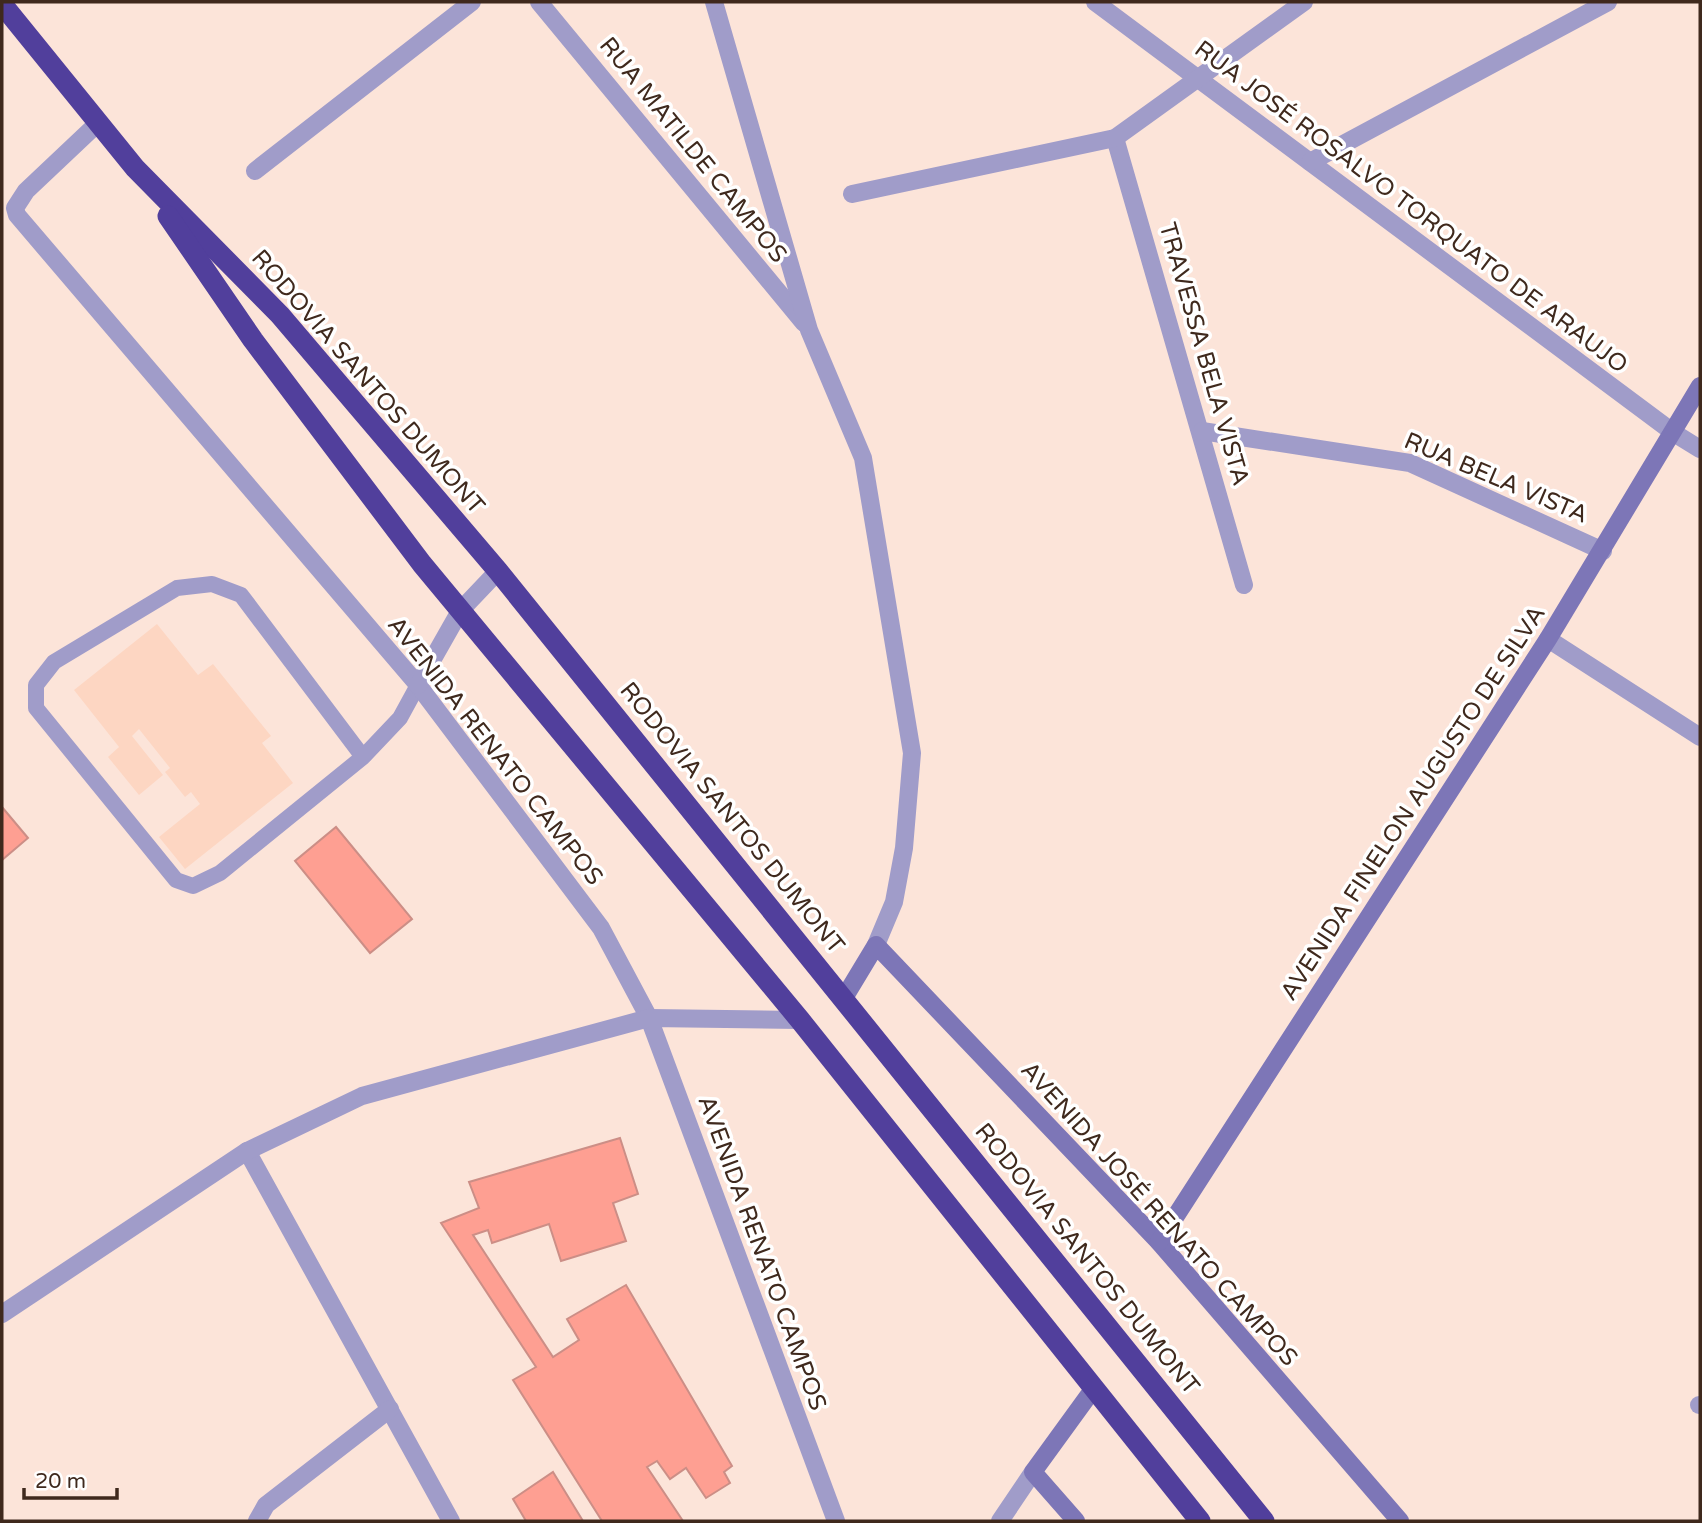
<svg xmlns="http://www.w3.org/2000/svg" width="1702" height="1523" font-family="'Varela Round',sans-serif">
  <style>
    .built { fill: #fdd6c2 }
    .building { fill: #fe9f92; stroke: #cc8e86; stroke-width: 2 }
    .lines { fill: none; stroke-linecap: round; stroke-linejoin: round }
    .lane { stroke: #a09cc9; stroke-width: 16 }
    .street { stroke: #a09cc9; stroke-width: 18 }
    .secondary { stroke: #7d76b7; stroke-width: 18 }
    .highway { stroke: #513f9c; stroke-width: 21 }
    .labels { text-anchor: middle; dominant-baseline: central; stroke-width: 7; stroke-linejoin: round; paint-order: stroke }
    .street-label { font-size: 24px; fill: #3f291d; stroke: #fff }
  </style>
  <rect width="100%" height="100%" fill="#fce4d9"/>
  <polygon class="built" points="157,624 198,675 213,664 271,736 262,743 293,783 185,869 159,837 200,804 191,792 185,797 165,772 170,768 139,729 132,736 163,775 139,795 108,757 119,747 74,690"/>
  <g class="building">
    <polygon points="2,807 28,838 2,860"/>
    <polygon points="336,827 412,919 370,953 295,861"/>
    <polygon points="620,1138 638,1194 613,1203 626,1241 561,1261 549,1224 492,1243 488,1230 473,1235 553,1357 579,1340 567,1319 626,1285 732,1466 724,1472 730,1483 706,1498 686,1468 670,1479 657,1461 647,1467 683,1521 602,1521 513,1380 536,1367 441,1223 479,1208 469,1182"/>
    <polygon points="553,1472 583,1521 526,1521 513,1499"/>
  </g>
  <g class="lines">
    <polyline class="lane" points="363,757 241,595 212,584 177,588 54,662 36,685 36,708 176,880 193,886 220,873 363,757 400,718 418,685"/>
    <g class="street">
      <polyline points="539,2 804,323"/>
      <polyline points="714,2 809,330 863,458 912,753 904,848 894,902 876,945"/>
      <polyline points="1095,2 1674,433 1700,449"/>
      <polyline points="98,123 26,191 15,208 17,215 418,685 601,928 649,1018 836,1521"/>
      <polyline points="1115,138 1244,585"/>
      <polyline points="1310,162 1608,2"/>
      <polyline points="255,171 472,2"/>
      <polyline points="852,194 1115,138 1304,2"/>
      <polyline points="1202,431 1410,463 1603,551"/>
      <polyline points="1548,639 1700,737"/>
      <polyline points="418,685 460,611 498,571"/>
      <polyline points="247,1151 451,1521"/>
      <polyline points="2,1314 247,1151 362,1096 649,1018 800,1020"/>
      <polyline points="1699,1405 1700,1405"/>
      <polyline points="257,1521 266,1505 390,1409"/>
      <polyline points="1000,1521 1033,1472"/>
    </g>
    <g class="secondary">
      <polyline points="844,998 876,945 1159,1242 1400,1521"/>
      <polyline points="1159,1242 1548,639 1700,386"/>
      <polyline points="1076,1521 1033,1472 1094,1388"/>
    </g>
    <g class="highway">
      <polyline points="2,4 135,168 280,315 498,571 1264,1521"/>
      <polyline points="168,216 253,340 422,564 800,1020 1200,1521"/>
    </g>
  </g>
  <g class="labels">
    <g class="street-label">
      <text transform="translate(693 150) rotate(51)">RUA MATILDE CAMPOS</text>
      <text transform="translate(1411 207) rotate(37)">RUA JOSÉ ROSALVO TORQUATO DE ARAUJO</text>
      <text transform="translate(1204 354) rotate(74)">TRAVESSA BELA VISTA</text>
      <text transform="translate(368 382) rotate(49)">RODOVIA SANTOS DUMONT</text>
      <text transform="translate(1496 478) rotate(23)">RUA BELA VISTA</text>
      <text transform="translate(495 751) rotate(52)">AVENIDA RENATO CAMPOS</text>
      <text transform="translate(1413 803) rotate(-57)">AVENIDA FINELON AUGUSTO DE SILVA</text>
      <text transform="translate(732 818) rotate(51)">RODOVIA SANTOS DUMONT</text>
      <text transform="translate(1159 1214) rotate(48)">AVENIDA JOSÉ RENATO CAMPOS</text>
      <text transform="translate(762 1253) rotate(70)">AVENIDA RENATO CAMPOS</text>
      <text transform="translate(1087 1259) rotate(51)">RODOVIA SANTOS DUMONT</text>
    </g>
  </g>
  <rect width="1702" height="1523" fill="none" stroke="#3f291d" stroke-width="7"/>
  <path d="M24 1488v10h93v-10" fill="none" stroke="#3f291d" stroke-width="3.5"/>
  <text x="35" y="1488" font-size="21" fill="#3f291d" stroke="#ffffff" stroke-width="5" paint-order="stroke">20 m</text>
</svg>
